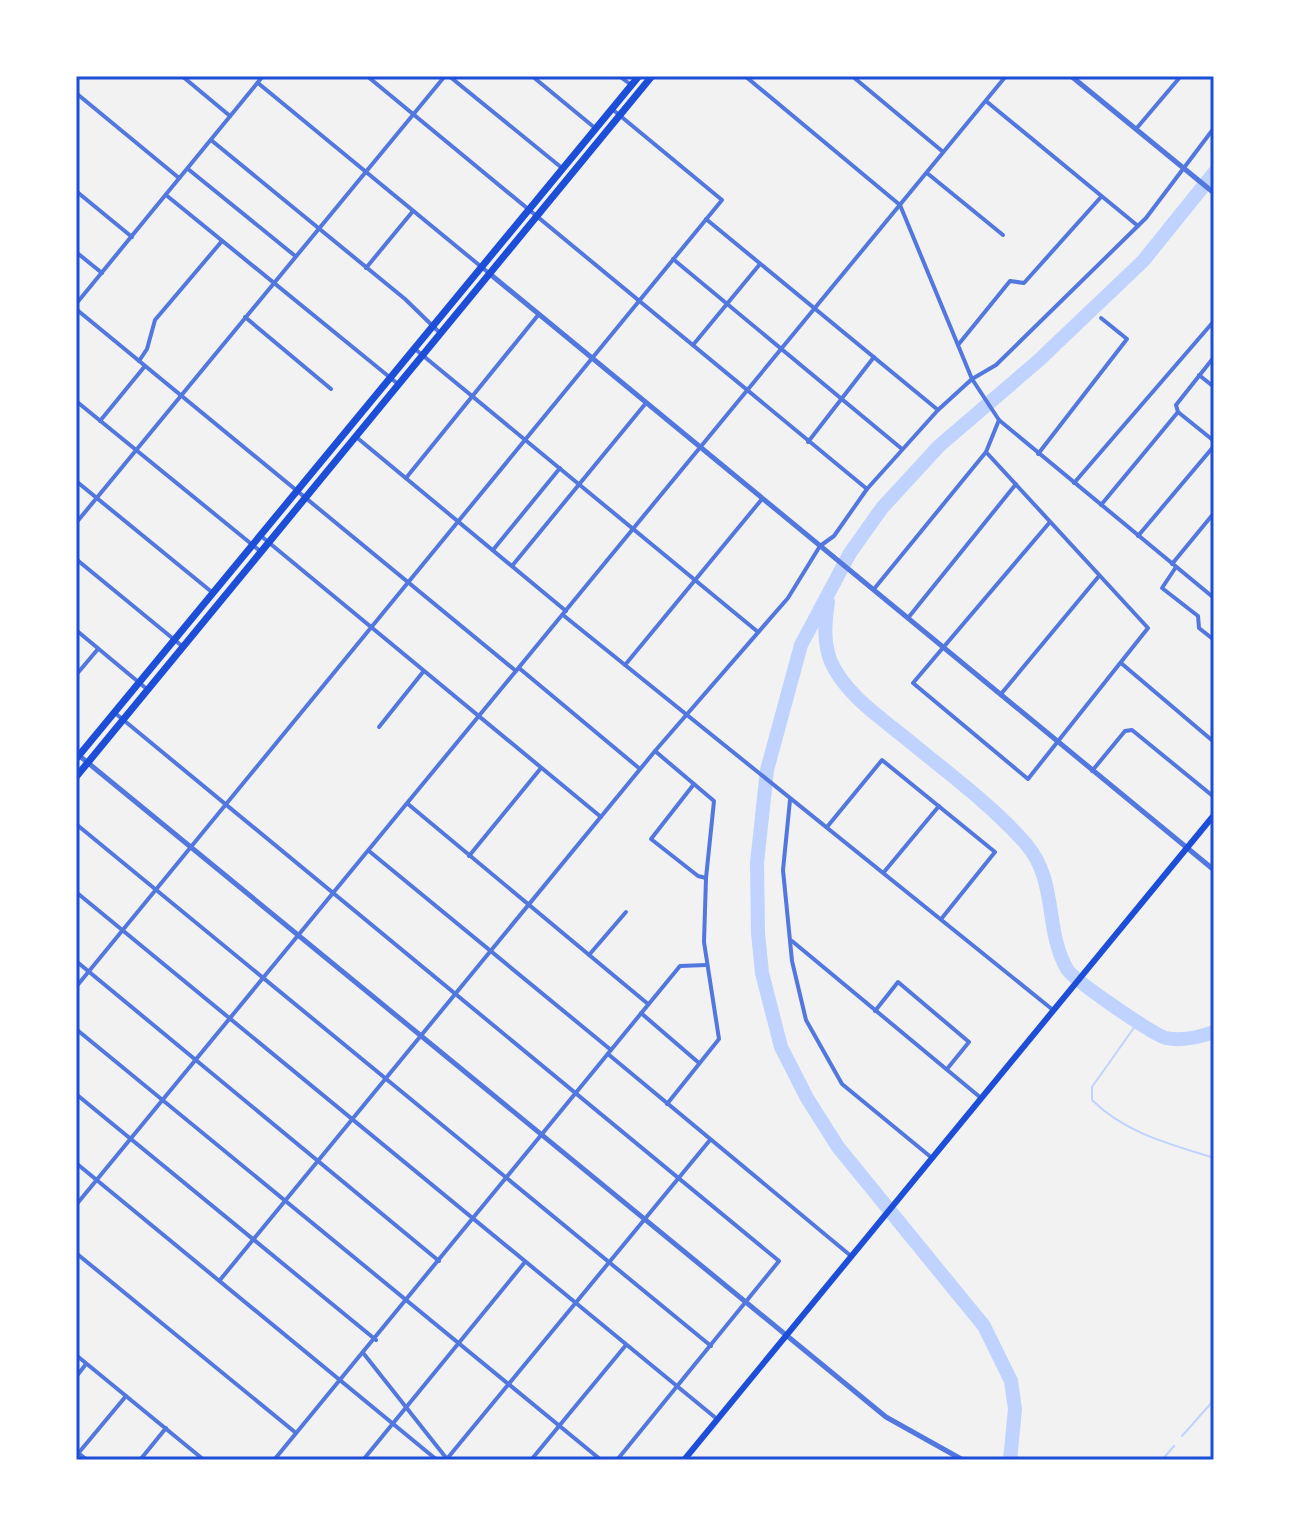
<svg xmlns="http://www.w3.org/2000/svg" width="1290" height="1536" font-family="'Noto Serif',serif">
  <style>
    .lines { fill: none; stroke-linecap: round; stroke-linejoin: round }
    .stream { stroke: #bfd3fe; stroke-width: 2 }
    .river { stroke: #bfd3fe; stroke-width: 14 }
    .minor { stroke: #5277de; stroke-width: 4 }
    .tertiary { stroke: #5277de; stroke-width: 5 }
    .secondary { stroke: #1d4ed8; stroke-width: 6 }
    .primary { stroke: #1d4ed8; stroke-width: 7 }
    .neatline { fill: none; stroke: #1d4ed8; stroke-width: 3 }
  </style>
  <rect width="100%" height="100%" fill="#f2f2f2"/>
  <g class="lines">
    <g class="stream">
      <path d="M1138 1022 1092 1087V1100C1125 1133 1170 1144 1214 1158"/>
      <polyline points="1212,1365 1214,1329"/>
      <polyline points="1182,1436 1214,1400"/>
      <polyline points="1162,1460 1174,1446"/>
    </g>
    <g class="river">
      <path d="M828 602C825 622 823 642 831 662 845 693 877 715 903 736 944 770 990 803 1026 844 1058 881 1044 929 1067 969 1073 980 1154 1035 1166 1038 1181 1041 1200 1037 1214 1032"/>
      <polyline points="1010,1460 1015,1409 1011,1381 984,1326 838,1147 807,1098 781,1047 762,973 758,933 757,863 767,770 801,645 850,553 882,508 939,446 1038,361 1143,261 1214,173"/>
    </g>
    <g class="minor">
      <polyline points="182,76 230,116"/>
      <polyline points="367,76 867,489"/>
      <polyline points="449,76 562,168"/>
      <polyline points="532,76 595,128"/>
      <polyline points="619,76 630,84"/>
      <polyline points="745,76 900,205 972,379 999,420 1214,598"/>
      <polyline points="852,76 942,151"/>
      <polyline points="258,83 490,274"/>
      <polyline points="76,93 179,178"/>
      <polyline points="986,101 1138,226"/>
      <polyline points="1136,129 1181,76"/>
      <polyline points="211,140 405,299 440,333"/>
      <polyline points="188,169 294,255"/>
      <polyline points="927,173 1003,235"/>
      <polyline points="76,191 132,237"/>
      <polyline points="166,195 398,384"/>
      <polyline points="706,219 938,410"/>
      <polyline points="76,252 102,273"/>
      <polyline points="673,259 902,449"/>
      <polyline points="366,268 413,211"/>
      <polyline points="76,304 263,76"/>
      <polyline points="76,309 516,671"/>
      <polyline points="245,317 331,389"/>
      <polyline points="693,345 760,264"/>
      <polyline points="958,345 1010,281 1024,283 1101,197"/>
      <polyline points="415,349 758,632"/>
      <polyline points="139,361 147,349 155,320 222,241"/>
      <polyline points="1199,375 1214,387"/>
      <polyline points="76,401 260,551"/>
      <polyline points="1178,412 1176,405 1214,357"/>
      <polyline points="999,420 986,452 1148,628 1028,779 913,683 1050,522"/>
      <polyline points="100,421 145,366"/>
      <polyline points="355,436 566,611"/>
      <polyline points="808,442 874,357"/>
      <polyline points="1038,454 1127,339 1101,318"/>
      <polyline points="406,478 539,314"/>
      <polyline points="76,481 213,593"/>
      <polyline points="1074,483 1214,321"/>
      <polyline points="1101,505 1178,412 1214,441"/>
      <polyline points="76,523 445,76"/>
      <polyline points="261,536 601,817"/>
      <polyline points="1138,536 1214,446"/>
      <polyline points="493,550 560,468"/>
      <polyline points="76,559 182,646"/>
      <polyline points="1172,564 1214,513"/>
      <polyline points="512,566 646,403"/>
      <polyline points="1176,567 1162,588 1198,616 1199,628 1214,640"/>
      <polyline points="874,589 986,452"/>
      <polyline points="563,615 1053,1010"/>
      <polyline points="908,618 1016,484"/>
      <polyline points="76,630 148,690"/>
      <polyline points="1121,663 1214,742"/>
      <polyline points="625,665 762,499"/>
      <polyline points="519,668 640,769"/>
      <polyline points="76,675 98,649"/>
      <polyline points="1001,694 1099,576"/>
      <polyline points="115,713 779,1261 617,1460"/>
      <polyline points="379,727 423,672"/>
      <polyline points="655,751 714,801 706,878 704,942 719,1039 667,1104"/>
      <polyline points="1092,771 1125,731 1132,730 1214,797"/>
      <polyline points="694,784 651,839 698,876 706,878"/>
      <polyline points="790,800 783,870 792,961 806,1020 842,1084 932,1158"/>
      <polyline points="408,804 648,1004"/>
      <polyline points="76,824 711,1346"/>
      <polyline points="827,827 882,760 995,852 942,918"/>
      <polyline points="369,851 611,1050"/>
      <polyline points="469,856 541,768"/>
      <polyline points="884,872 939,806"/>
      <polyline points="76,892 717,1419"/>
      <polyline points="792,941 981,1098"/>
      <polyline points="589,955 626,912"/>
      <polyline points="76,961 439,1261"/>
      <polyline points="76,987 722,200 612,109"/>
      <polyline points="875,1011 898,982 969,1042 947,1069"/>
      <polyline points="641,1013 699,1063"/>
      <polyline points="76,1029 601,1460"/>
      <polyline points="608,1054 851,1256"/>
      <polyline points="76,1094 376,1340"/>
      <polyline points="76,1163 437,1460"/>
      <polyline points="76,1205 1006,76"/>
      <polyline points="76,1253 296,1433"/>
      <polyline points="220,1280 655,751 788,598 820,546 834,536 867,489 938,410 972,379 996,365 1146,218 1214,128"/>
      <polyline points="364,1354 447,1459"/>
      <polyline points="76,1355 204,1460"/>
      <polyline points="76,1377 86,1364"/>
      <polyline points="76,1451 87,1460"/>
      <polyline points="76,1456 126,1396"/>
      <polyline points="140,1460 166,1428"/>
      <polyline points="274,1460 680,966 706,965"/>
      <polyline points="363,1460 525,1262"/>
      <polyline points="446,1460 710,1140"/>
      <polyline points="531,1460 626,1345"/>
    </g>
    <g class="tertiary">
      <polyline points="1071,76 1214,193"/>
      <polyline points="490,274 1214,870"/>
      <polyline points="76,753 886,1417 963,1460"/>
    </g>
    <polyline class="secondary" points="684,1460 1214,815"/>
    <g class="primary">
      <polyline points="76,759 639,76"/>
      <polyline points="76,777 652,76"/>
    </g>
  </g>
  <rect width="1290" height="1536" fill="none" stroke="#ffffff" stroke-width="156"/>
  <rect x="78" y="78" width="1134" height="1380" class="neatline"/>
</svg>
